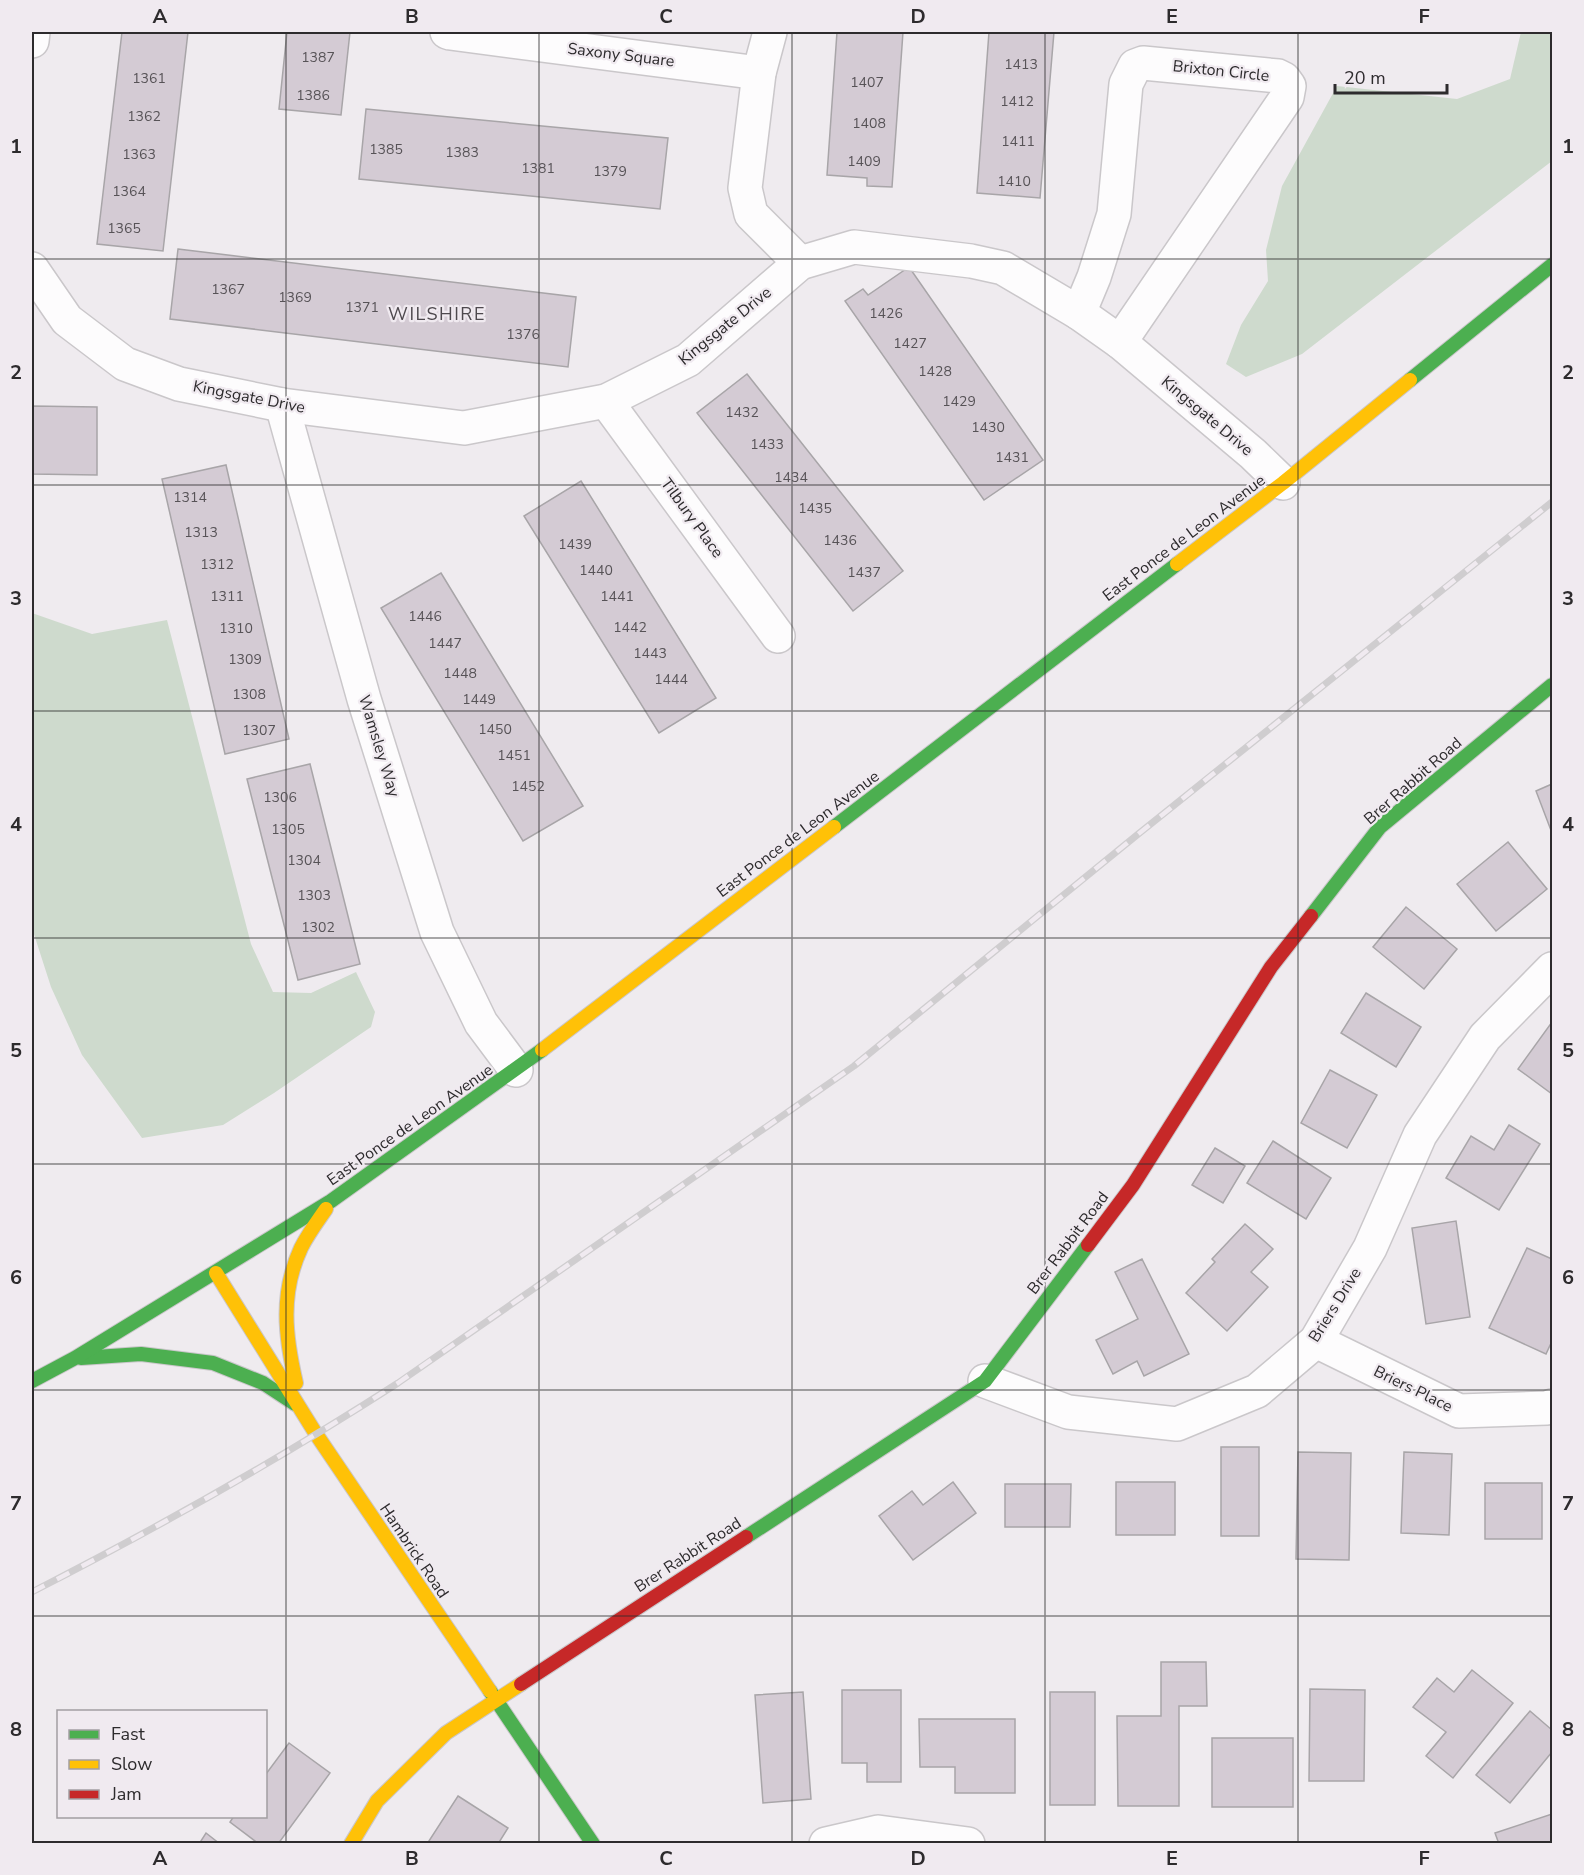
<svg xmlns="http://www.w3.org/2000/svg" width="1584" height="1875" font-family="'Nunito Sans',sans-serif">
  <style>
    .green { fill: #cedacd }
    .building { fill: #d4cbd4; stroke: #a8a5a8; stroke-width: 1.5 }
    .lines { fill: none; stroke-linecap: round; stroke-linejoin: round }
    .street-casing { stroke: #cac7ca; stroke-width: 36 }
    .fast-casing { stroke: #cac7ca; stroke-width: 16 }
    .slow-casing { stroke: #cac7ca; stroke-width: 16 }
    .jam-casing { stroke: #cac7ca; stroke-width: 16 }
    .street { stroke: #fdfcfd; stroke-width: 33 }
    .fast { stroke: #4caf50; stroke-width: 14 }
    .slow { stroke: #ffc107; stroke-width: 14 }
    .jam { stroke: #c62828; stroke-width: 14 }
    .rail-casing { stroke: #cfcdcf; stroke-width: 7 }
    .rail { stroke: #f0eaf0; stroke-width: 4.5; stroke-dasharray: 14; stroke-linecap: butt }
    .grid { fill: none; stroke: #2d2b2d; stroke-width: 1.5; stroke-opacity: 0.55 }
    .labels { text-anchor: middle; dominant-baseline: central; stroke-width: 4.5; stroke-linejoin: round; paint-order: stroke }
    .number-label { font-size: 14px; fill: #575357 }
    .street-label { font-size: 16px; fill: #2d2b2d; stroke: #f0eaf0 }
    .neighbourhood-label { font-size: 18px; letter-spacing: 1.5px; fill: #4e494e; stroke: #f0eaf0 }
    .neatline { fill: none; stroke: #2d2b2d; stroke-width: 2 }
    .grid-label { font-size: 20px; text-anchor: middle; font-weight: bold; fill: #2d2b2d }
  </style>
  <rect width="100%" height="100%" fill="#efebef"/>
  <g class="green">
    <polygon points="1521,32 1552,32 1552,161 1302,354 1246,377 1226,364 1241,325 1268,281 1266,250 1282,186 1337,86 1457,99 1510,79"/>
    <polygon points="32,613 92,634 167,620 251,944 273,992 311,993 356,972 375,1012 371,1027 274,1093 223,1125 142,1138 82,1055 51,987 32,928"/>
  </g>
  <g class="building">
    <polygon points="122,32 188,32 163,251 97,244"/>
    <polygon points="287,32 350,32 341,115 279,109"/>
    <polygon points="837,32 903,32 892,187 867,186 867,178 827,175"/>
    <polygon points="989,32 1054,32 1040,198 977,193"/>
    <polygon points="366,109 668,138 660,209 359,179"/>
    <polygon points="178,249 576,297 568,367 170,319"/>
    <polygon points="909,267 1043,460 984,500 845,301 863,289 868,295"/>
    <polygon points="747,374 903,571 853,611 697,413"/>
    <polygon points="32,406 97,407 97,475 32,474"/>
    <polygon points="226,465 289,739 225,754 162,479"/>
    <polygon points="581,481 716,698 659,733 524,516"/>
    <polygon points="441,573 583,806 523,841 381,608"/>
    <polygon points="310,764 360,964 298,980 247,779"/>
    <polygon points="1552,784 1552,833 1536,791"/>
    <polygon points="1508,842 1547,889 1496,931 1457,884"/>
    <polygon points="1406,907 1457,949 1424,989 1373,947"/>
    <polygon points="1366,993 1421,1027 1396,1067 1341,1033"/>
    <polygon points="1552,1022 1552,1094 1518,1069"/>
    <polygon points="1330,1070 1377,1095 1347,1148 1301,1123"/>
    <polygon points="1509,1125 1540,1144 1499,1210 1446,1178 1471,1136 1494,1150"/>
    <polygon points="1273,1141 1331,1178 1306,1219 1247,1183"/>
    <polygon points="1215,1148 1245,1166 1223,1203 1192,1185"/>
    <polygon points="1456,1221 1470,1317 1426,1324 1412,1228"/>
    <polygon points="1245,1224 1273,1249 1251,1272 1268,1287 1227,1331 1186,1293 1215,1262 1212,1259"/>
    <polygon points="1527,1248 1552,1259 1552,1341 1546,1354 1489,1328"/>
    <polygon points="1142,1259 1189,1354 1144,1376 1137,1361 1113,1374 1096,1340 1138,1319 1115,1272"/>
    <rect x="1221" y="1447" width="38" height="89"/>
    <polygon points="1298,1452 1351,1453 1349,1560 1296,1559"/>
    <polygon points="1404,1452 1452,1454 1449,1535 1401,1533"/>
    <polygon points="953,1482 976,1513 913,1560 879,1516 912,1491 923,1505"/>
    <rect x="1116" y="1482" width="59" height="53"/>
    <rect x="1485" y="1483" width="57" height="56"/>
    <polygon points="1005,1484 1071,1484 1070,1527 1005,1527"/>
    <polygon points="1161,1662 1206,1662 1207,1706 1179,1706 1179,1806 1118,1806 1117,1716 1161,1716"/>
    <polygon points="1472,1670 1513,1703 1453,1778 1426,1756 1446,1732 1413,1707 1437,1678 1454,1692"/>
    <polygon points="1310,1689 1365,1690 1364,1781 1309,1781"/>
    <polygon points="842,1690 901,1690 901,1782 867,1782 867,1763 842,1763"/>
    <polygon points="803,1692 811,1799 763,1803 755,1695"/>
    <rect x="1050" y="1692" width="45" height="113"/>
    <polygon points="1530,1711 1552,1730 1552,1752 1510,1803 1476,1775"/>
    <polygon points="919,1719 1015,1719 1015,1793 955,1793 955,1767 920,1767"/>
    <rect x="1212" y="1738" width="81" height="69"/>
    <polygon points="289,1743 330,1773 278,1844 259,1844 230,1822 234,1816 266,1816 266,1774"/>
    <polygon points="458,1796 508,1828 498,1844 427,1844"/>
    <polygon points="1552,1814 1552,1844 1499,1844 1495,1833"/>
    <polygon points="206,1833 220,1844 199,1844"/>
  </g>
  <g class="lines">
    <defs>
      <g id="street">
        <polyline points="447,32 450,33 759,73"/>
        <polyline points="770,32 759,73 745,188 751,214 800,263"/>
        <polyline points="32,41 33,32"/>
        <polyline points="32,269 67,320 125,364 179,384 282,405 464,428 606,401 688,360 800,263 854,247 971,261 1003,268 1079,313 1120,342 1253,454 1283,483"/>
        <polyline points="1079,313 1094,277 1114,214 1126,84 1135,66 1143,63 1278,76 1284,79 1289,86 1287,97 1120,342"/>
        <polyline points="606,401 778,636"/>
        <polyline points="282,405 364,699 437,932 481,1023 516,1070"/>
        <polyline points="1316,1341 1459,1411 1547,1408 1552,1406"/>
        <polyline points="985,1381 1068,1412 1177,1424 1257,1391 1316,1341 1370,1248 1420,1135 1485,1037 1552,969"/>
        <polyline points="826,1844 878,1832 968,1844"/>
      </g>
      <g id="fast">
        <polyline points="1410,380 1552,265"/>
        <polyline points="834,827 1177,564"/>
        <polyline points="1311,916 1380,827 1552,685"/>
        <polyline points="81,1358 141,1354 213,1363 263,1383 295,1404"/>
        <polyline points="32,1381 75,1358 331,1201 542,1050"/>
        <polyline points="746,1537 985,1381 1088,1245"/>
        <polyline points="490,1691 593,1844"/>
      </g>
      <g id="slow">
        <polyline points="1177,564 1283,483 1410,380"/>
        <polyline points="542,1050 834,827"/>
        <polyline points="216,1273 316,1434 490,1691"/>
        <path d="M296 1383C285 1336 280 1293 301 1248 308 1234 317 1222 326 1209"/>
        <polyline points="351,1844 377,1801 446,1733 521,1684"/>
      </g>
      <g id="jam">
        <polyline points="1088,1245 1133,1185 1271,967 1311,916"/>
        <polyline points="521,1684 746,1537"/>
      </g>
    </defs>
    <use href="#street" class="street-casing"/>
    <use href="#fast" class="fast-casing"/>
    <use href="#slow" class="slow-casing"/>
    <use href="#jam" class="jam-casing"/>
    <use href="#street" class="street"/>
    <use href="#fast" class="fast"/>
    <use href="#slow" class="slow"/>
    <use href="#jam" class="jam"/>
    <defs>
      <path id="rail" d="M32 1592C157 1528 280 1459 398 1383L854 1066 1137 835 1552 502"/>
    </defs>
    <use href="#rail" class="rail-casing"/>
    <use href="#rail" class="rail"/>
  </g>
  <path class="grid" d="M286 32V1844M539 32V1844M792 32V1844M1045 32V1844M1298 32V1844M32 259H1552M32 485H1552M32 711H1552M32 938H1552M32 1164H1552M32 1390H1552M32 1616H1552"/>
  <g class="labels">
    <g class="number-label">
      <text x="318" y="57">1387</text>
      <text x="1021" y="64">1413</text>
      <text x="149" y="78">1361</text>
      <text x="867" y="82">1407</text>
      <text x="313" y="95">1386</text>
      <text x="1017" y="101">1412</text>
      <text x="144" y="116">1362</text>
      <text x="869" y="123">1408</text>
      <text x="1018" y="141">1411</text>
      <text x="386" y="149">1385</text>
      <text x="462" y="152">1383</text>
      <text x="139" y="154">1363</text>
      <text x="864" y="161">1409</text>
      <text x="538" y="168">1381</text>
      <text x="610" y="171">1379</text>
      <text x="1014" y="181">1410</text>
      <text x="129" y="191">1364</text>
      <text x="124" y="228">1365</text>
      <text x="228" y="289">1367</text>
      <text x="295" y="297">1369</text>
      <text x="362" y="307">1371</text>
      <text x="886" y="313">1426</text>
      <text x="523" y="334">1376</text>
      <text x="910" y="343">1427</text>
      <text x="935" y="371">1428</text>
      <text x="959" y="401">1429</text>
      <text x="742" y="412">1432</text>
      <text x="988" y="427">1430</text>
      <text x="767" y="444">1433</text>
      <text x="1012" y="457">1431</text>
      <text x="791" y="477">1434</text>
      <text x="190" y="497">1314</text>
      <text x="815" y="508">1435</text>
      <text x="201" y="532">1313</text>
      <text x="840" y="540">1436</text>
      <text x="575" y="544">1439</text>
      <text x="217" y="564">1312</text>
      <text x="596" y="570">1440</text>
      <text x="864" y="572">1437</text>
      <text x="227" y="596">1311</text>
      <text x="617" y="596">1441</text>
      <text x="425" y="616">1446</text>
      <text x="630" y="627">1442</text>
      <text x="236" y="628">1310</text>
      <text x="445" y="643">1447</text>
      <text x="650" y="653">1443</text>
      <text x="245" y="659">1309</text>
      <text x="460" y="673">1448</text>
      <text x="671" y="679">1444</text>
      <text x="249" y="694">1308</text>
      <text x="479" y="699">1449</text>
      <text x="495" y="729">1450</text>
      <text x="259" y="730">1307</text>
      <text x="514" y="755">1451</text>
      <text x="528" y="786">1452</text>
      <text x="280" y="797">1306</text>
      <text x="288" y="829">1305</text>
      <text x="304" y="860">1304</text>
      <text x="314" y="895">1303</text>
      <text x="318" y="927">1302</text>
    </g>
    <g class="street-label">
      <text transform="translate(621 55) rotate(7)">Saxony Square</text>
      <text transform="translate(1221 71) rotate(6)">Brixton Circle</text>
      <text transform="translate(725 326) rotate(-39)">Kingsgate Drive</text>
      <text transform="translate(249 397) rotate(11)">Kingsgate Drive</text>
      <text transform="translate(1207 416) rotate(40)">Kingsgate Drive</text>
      <text transform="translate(692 518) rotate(54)">Tilbury Place</text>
      <text transform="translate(1184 538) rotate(-37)">East Ponce de Leon Avenue</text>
      <text transform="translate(379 746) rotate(73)">Wamsley Way</text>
      <text transform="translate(1413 781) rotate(-41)">Brer Rabbit Road</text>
      <text transform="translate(798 834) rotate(-37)">East Ponce de Leon Avenue</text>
      <text transform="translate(410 1125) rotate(-35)">East Ponce de Leon Avenue</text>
      <text transform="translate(1068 1243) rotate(-53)">Brer Rabbit Road</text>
      <text transform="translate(1335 1305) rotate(-58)">Briers Drive</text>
      <text transform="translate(1413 1389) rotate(26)">Briers Place</text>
      <text transform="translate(414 1551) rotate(56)">Hambrick Road</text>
      <text transform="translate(688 1555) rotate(-33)">Brer Rabbit Road</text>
    </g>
    <g class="neighbourhood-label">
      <text x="437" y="314">WILSHIRE</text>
    </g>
  </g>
  <rect width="1584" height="1875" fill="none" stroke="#f0eaf0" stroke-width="66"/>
  <rect x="57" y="1710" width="210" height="108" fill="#f0eaf0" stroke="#a29ea2" stroke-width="1.5"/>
  <rect x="69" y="1730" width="30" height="9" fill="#4caf50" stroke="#a29ea2" stroke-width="1.5"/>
  <text x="111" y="1740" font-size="18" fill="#2d2b2d">Fast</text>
  <rect x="69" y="1760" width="30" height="9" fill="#ffc107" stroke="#a29ea2" stroke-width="1.5"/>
  <text x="111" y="1770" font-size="18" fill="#2d2b2d">Slow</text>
  <rect x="69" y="1790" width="30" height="9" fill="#c62828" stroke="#a29ea2" stroke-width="1.5"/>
  <text x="111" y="1800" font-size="18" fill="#2d2b2d">Jam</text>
  <path d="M1335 84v9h112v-9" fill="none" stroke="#2d2b2d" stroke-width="3"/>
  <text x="1344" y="84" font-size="18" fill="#2d2b2d" stroke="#f0eaf0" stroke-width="4.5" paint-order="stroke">20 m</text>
  <rect x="33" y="33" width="1518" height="1809" class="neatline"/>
  <g class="grid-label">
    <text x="160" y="23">A</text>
    <text x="412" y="23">B</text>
    <text x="666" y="23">C</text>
    <text x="918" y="23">D</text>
    <text x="1172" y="23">E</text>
    <text x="1424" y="23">F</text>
    <text x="16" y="153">1</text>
    <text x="1568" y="153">1</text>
    <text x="16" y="379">2</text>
    <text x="1568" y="379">2</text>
    <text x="16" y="605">3</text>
    <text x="1568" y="605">3</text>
    <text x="16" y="831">4</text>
    <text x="1568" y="831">4</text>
    <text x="16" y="1057">5</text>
    <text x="1568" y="1057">5</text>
    <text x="16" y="1284">6</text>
    <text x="1568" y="1284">6</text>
    <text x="16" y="1510">7</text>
    <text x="1568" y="1510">7</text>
    <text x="16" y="1736">8</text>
    <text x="1568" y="1736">8</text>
    <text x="160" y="1865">A</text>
    <text x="412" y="1865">B</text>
    <text x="666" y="1865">C</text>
    <text x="918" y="1865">D</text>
    <text x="1172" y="1865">E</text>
    <text x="1424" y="1865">F</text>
  </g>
</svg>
